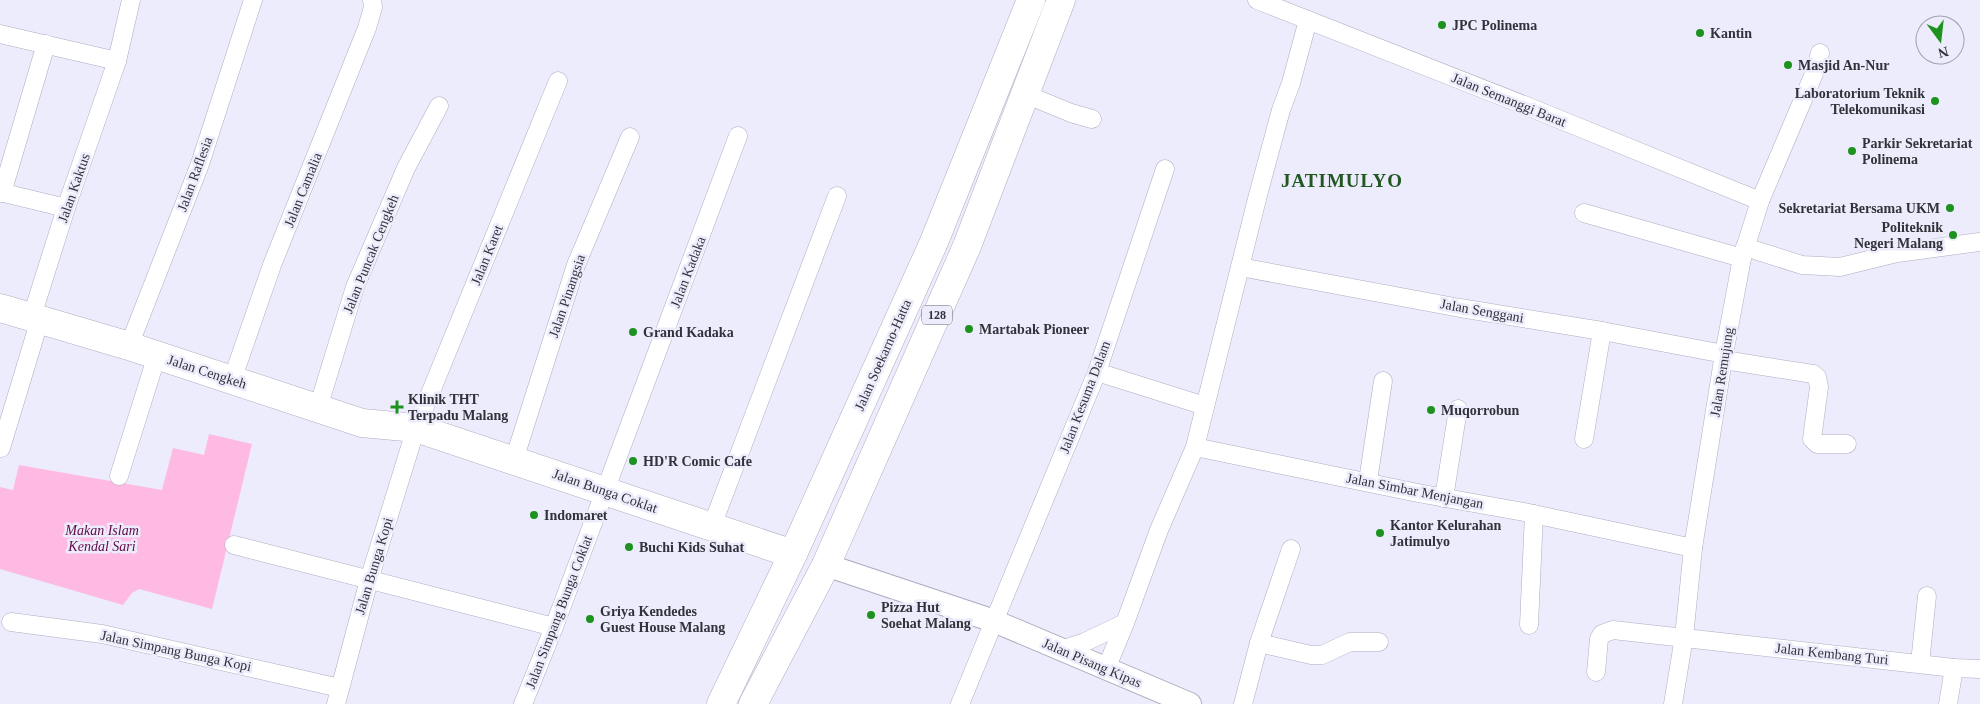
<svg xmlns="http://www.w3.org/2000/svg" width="1980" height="704" font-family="'Times New Roman',serif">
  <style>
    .green { fill: #febae2 }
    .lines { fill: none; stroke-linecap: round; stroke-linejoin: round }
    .minor-casing { stroke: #adadc1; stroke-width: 19 }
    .tertiary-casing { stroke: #adadc1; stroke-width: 24 }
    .primary-casing { stroke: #adadc1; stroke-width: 29 }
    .minor { stroke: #fff; stroke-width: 18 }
    .tertiary { stroke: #fff; stroke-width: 22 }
    .primary { stroke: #fff; stroke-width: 28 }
    .poi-dot { fill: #1d921f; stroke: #ececfc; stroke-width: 2 }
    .labels { text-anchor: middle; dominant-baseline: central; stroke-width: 5; stroke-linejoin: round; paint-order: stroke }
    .shield { fill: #ececfc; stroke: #6a6a74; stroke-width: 1 }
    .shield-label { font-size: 12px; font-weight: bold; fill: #32323a }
    .poi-label { font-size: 14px; font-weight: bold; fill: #32323a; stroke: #ececfc; text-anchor: start }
    .street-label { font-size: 14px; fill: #32323a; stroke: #ececfc }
    .park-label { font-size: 14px; font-style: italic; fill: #610847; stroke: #ececfc }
    .district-label { font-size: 19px; font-weight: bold; letter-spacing: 1px; fill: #235722; stroke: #ececfc }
  </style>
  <rect width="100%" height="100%" fill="#ececfc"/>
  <polygon class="green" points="209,434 252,444 212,609 139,589 132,593 123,605 0,569 0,487 13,490 19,465 162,490 173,448 204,455"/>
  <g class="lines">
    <defs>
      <g id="minor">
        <polyline points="1257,0 1529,107 1760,201"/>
        <polyline points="0,34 117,61"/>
        <polyline points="1025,94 1071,113 1092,119"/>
        <polyline points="0,192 66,208"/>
        <polyline points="2,193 46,44"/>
        <polyline points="1584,213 1742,258"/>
        <polyline points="1745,247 1802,265 1840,267 1897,253 1980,242"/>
        <polyline points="1240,267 1460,308 1602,331 1724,354"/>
        <polyline points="32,316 66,208 117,61 131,0"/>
        <polyline points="129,346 200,164 253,0"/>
        <polyline points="1724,360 1813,374 1817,377 1819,387 1812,439 1817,444 1847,444"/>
        <polyline points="1097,372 1205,406"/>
        <polyline points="232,380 272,265 367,28 373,7 372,0"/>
        <polyline points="318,408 355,287 406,168 439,106"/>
        <polyline points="1584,439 1602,331"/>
        <polyline points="1195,447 1418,493 1524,512 1693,548"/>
        <polyline points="1,448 40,319"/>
        <polyline points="514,460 576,265 630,137"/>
        <polyline points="119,476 157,355"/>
        <polyline points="1368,481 1383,381"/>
        <polyline points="1444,498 1458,409"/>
        <polyline points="712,526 837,196"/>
        <polyline points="234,545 554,627"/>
        <polyline points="11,622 102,634 340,688"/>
        <polyline points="1529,625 1534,514"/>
        <polyline points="1259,643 1311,655 1322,655 1350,642 1379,642"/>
        <polyline points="1061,650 1085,642 1125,623"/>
        <polyline points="1920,663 1927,596"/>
        <polyline points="1106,669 1125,623 1159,530 1195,447 1258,195 1281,110 1291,83 1308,20"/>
        <polyline points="1596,672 1599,639 1602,634 1613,630 1954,668 1980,669"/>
        <polyline points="336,704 369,580 416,428 558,81"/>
        <polyline points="523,704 554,627 738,136"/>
        <polyline points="960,704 1097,372 1165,169"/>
        <polyline points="1243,704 1259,643 1291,549"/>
        <polyline points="1673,704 1684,637 1693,548 1724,354 1742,258 1760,201 1816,69 1820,53"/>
        <polyline points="1948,704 1954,668"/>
      </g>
      <polyline id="tertiary" points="826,565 994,621 1190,704"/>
      <g id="primary">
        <polyline points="0,308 129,346 362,423 416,428 793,554"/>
        <polyline points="721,704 793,554 934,242 1031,0"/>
        <polyline points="753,704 826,565 967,246 1061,0"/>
      </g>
    </defs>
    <use href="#minor" class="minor-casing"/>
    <use href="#tertiary" class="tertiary-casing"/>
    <use href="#primary" class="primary-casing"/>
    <use href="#minor" class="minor"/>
    <use href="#tertiary" class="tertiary"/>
    <use href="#primary" class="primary"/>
  </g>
  <g class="poi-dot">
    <circle cx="1442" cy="25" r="5"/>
    <circle cx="1700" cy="33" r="5"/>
    <circle cx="1788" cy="65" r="5"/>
    <circle cx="1935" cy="101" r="5"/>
    <circle cx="1852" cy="151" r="5"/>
    <circle cx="1950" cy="208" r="5"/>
    <circle cx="1953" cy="235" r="5"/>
    <circle cx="969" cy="329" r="5"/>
    <circle cx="633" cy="332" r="5"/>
    <path d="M394.5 399.5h5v5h5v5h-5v5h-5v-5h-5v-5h5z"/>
    <circle cx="1431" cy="410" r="5"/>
    <circle cx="633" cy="461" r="5"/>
    <circle cx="534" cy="515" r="5"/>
    <circle cx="1380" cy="533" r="5"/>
    <circle cx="629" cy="547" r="5"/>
    <circle cx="871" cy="615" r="5"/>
    <circle cx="590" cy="619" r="5"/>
  </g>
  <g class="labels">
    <rect class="shield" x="922" y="305.5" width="30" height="19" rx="4"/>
    <g class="shield-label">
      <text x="937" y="315">128</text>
    </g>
    <g class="poi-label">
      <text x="1452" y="25">JPC Polinema</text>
      <text x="1710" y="33">Kantin</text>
      <text x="1798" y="65">Masjid An-Nur</text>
      <text x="1925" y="93" text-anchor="end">Laboratorium Teknik<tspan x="1925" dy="16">Telekomunikasi</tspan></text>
      <text x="1862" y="143">Parkir Sekretariat<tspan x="1862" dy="16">Polinema</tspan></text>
      <text x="1940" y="208" text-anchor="end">Sekretariat Bersama UKM</text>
      <text x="1943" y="227" text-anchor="end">Politeknik<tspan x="1943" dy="16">Negeri Malang</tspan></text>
      <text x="979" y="329">Martabak Pioneer</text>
      <text x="643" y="332">Grand Kadaka</text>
      <text x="408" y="399">Klinik THT<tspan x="408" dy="16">Terpadu Malang</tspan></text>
      <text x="1441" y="410">Muqorrobun</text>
      <text x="643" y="461">HD'R Comic Cafe</text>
      <text x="544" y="515">Indomaret</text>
      <text x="1390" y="525">Kantor Kelurahan<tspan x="1390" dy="16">Jatimulyo</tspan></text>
      <text x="639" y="547">Buchi Kids Suhat</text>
      <text x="881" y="607">Pizza Hut<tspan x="881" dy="16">Soehat Malang</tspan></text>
      <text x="600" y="611">Griya Kendedes<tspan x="600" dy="16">Guest House Malang</tspan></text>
    </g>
    <g class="street-label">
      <text transform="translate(1509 100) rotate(22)">Jalan Semanggi Barat</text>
      <text transform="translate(195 174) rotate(-70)">Jalan Raflesia</text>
      <text transform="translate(74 188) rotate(-71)">Jalan Kaktus</text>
      <text transform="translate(303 190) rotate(-68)">Jalan Camalia</text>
      <text transform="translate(371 254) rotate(-68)">Jalan Puncak Cengkeh</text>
      <text transform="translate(487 255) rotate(-68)">Jalan Karet</text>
      <text transform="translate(688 272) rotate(-69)">Jalan Kadaka</text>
      <text transform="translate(567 296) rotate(-71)">Jalan Pinangsia</text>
      <text transform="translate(1482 311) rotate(10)">Jalan Senggani</text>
      <text transform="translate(883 355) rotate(-66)">Jalan Soekarno-Hatta</text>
      <text transform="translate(207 372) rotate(18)">Jalan Cengkeh</text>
      <text transform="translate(1722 372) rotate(-81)">Jalan Remujung</text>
      <text transform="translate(1085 397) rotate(-69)">Jalan Kesuma Dalam</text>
      <text transform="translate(605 491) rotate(19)">Jalan Bunga Coklat</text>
      <text transform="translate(1415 491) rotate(11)">Jalan Simbar Menjangan</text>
      <text transform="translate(374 566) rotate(-73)">Jalan Bunga Kopi</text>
      <text transform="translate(559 612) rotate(-69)">Jalan Simpang Bunga Coklat</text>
      <text transform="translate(176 651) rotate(12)">Jalan Simpang Bunga Kopi</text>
      <text transform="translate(1832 654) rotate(6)">Jalan Kembang Turi</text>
      <text transform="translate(1092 663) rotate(23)">Jalan Pisang Kipas</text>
    </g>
    <g class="park-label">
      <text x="102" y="530">Makan Islam<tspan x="102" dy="16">Kendal Sari</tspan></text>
    </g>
    <g class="district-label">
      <text x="1342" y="180">JATIMULYO</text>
    </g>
  </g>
  <g transform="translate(1940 40) rotate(165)"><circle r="24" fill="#ececfc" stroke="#a2a2ae"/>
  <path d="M0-4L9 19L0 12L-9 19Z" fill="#1d921f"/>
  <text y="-8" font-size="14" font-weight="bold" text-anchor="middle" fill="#32323a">N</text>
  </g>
</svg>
